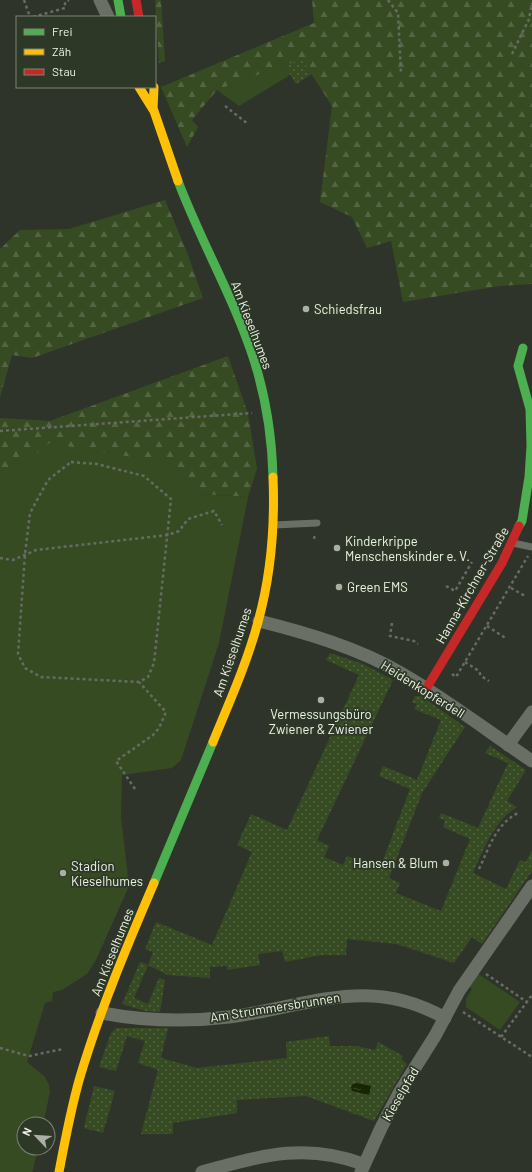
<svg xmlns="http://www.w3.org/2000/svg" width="532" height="1172" font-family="Barlow,sans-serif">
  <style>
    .grass { fill: url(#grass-dots) }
    .forest { fill: url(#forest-firs) }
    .park { fill: #374b23 }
    .water { fill: url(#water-ripples) }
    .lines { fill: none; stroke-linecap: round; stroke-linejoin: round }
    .path { stroke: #666b63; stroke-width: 2.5; stroke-dasharray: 3 3; stroke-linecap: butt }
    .lane { stroke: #6a6f66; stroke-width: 7 }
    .street { stroke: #6a6f66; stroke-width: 13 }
    .fast { stroke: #4caf50; stroke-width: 9 }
    .slow { stroke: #ffc107; stroke-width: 9 }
    .jam { stroke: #c62828; stroke-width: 9 }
    .poi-dot { fill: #aab0a6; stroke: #2e3826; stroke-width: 1.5 }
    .labels { text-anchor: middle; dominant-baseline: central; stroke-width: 3.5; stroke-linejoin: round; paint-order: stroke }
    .poi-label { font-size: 13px; fill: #edf3e8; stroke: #2e3826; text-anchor: start }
    .street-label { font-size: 13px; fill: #edf3e8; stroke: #2e3826 }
  </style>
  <defs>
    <pattern id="grass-dots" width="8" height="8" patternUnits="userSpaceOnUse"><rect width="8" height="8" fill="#374b23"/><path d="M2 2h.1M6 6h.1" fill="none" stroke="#546543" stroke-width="1.8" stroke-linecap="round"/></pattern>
    <pattern id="forest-firs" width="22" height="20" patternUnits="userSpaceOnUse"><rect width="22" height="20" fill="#374b23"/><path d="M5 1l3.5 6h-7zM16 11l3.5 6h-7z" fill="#546543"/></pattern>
    <pattern id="water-ripples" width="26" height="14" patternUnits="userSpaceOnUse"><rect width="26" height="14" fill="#162504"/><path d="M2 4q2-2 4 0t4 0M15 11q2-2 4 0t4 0" fill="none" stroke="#384529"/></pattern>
  </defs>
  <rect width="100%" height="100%" fill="#2f342a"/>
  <g class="grass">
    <polygon points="302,59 312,74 296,84 284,65"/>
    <path d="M330 653 363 664 393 680 317 840 329 846 324 857 343 865 347 856 380 868 410 789 379 776 383 766 417 780 441 720 414 709 417 704 412 702 415 696H421L465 727 422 793 389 878 400 883 396 893 441 911 470 839 443 827 445 820 439 818 441 813 478 828 508 763 485 753 490 746 526 770 507 801 517 807C493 822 484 849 473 873L506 889 520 860 526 862 532 850V871L482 944 472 937 454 963 397 944 347 939 346 955H321L285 962 282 951 258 954 260 965 227 970V966L210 967V978L168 975 148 965 134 998 148 1004 159 978 165 980 160 1012 145 1011 122 1004 140 962 148 965 153 952 145 949 156 922 212 945 252 852 237 845 251 814 287 830 359 675 326 660Z"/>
    <polygon points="116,1028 168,1028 161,1058 197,1068 287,1058 286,1042 329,1036 330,1046 356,1046 375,1050 378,1042 403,1056 401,1059 407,1064 374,1121 306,1096 237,1100 237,1113 173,1123 173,1134 141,1134 158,1070 138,1063 145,1041 127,1036 116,1071 99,1067 111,1033"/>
    <polygon points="94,1086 115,1091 103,1133 84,1128"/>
  </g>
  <g class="forest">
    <polygon points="155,0 161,0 165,61 159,63"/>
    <polygon points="312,0 532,0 532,284 499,286 403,302 391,241 367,248 352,217 320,202 332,106 302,59 217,90 192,120 198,127 187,147 161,87 314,23"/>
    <polygon points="165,200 187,252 203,298 32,358 12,355 0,397 0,249 20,230 69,229"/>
    <polygon points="228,356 248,414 257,469 248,497 200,494 173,464 6,480 0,484 0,418 50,421"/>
  </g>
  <g class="park">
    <polygon points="284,65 290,75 239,106 217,90"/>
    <polygon points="49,443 173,464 200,494 248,497 219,643 181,760 172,768 122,775 121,817 129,886 96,960 87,974 62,990 53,992 52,1001 45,1003 27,1062 45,1077 49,1085 50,1092 43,1124 24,1124 24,1148 38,1148 33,1170 32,1172 0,1172 0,484"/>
    <polygon points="477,973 520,1002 500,1030 466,1007 466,999 472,989 468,986"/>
  </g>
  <polygon class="water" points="357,1083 371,1086 369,1095 352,1091 351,1087 353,1084"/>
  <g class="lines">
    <g class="path">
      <polyline points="24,0 30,17"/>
      <polyline points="388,0 398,13 401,73"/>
      <polyline points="33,17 65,8 65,2 69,0"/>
      <polyline points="512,54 529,19 532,3"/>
      <polyline points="225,106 248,124"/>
      <polyline points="0,431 252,413"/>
      <polygon points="71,462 97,464 144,476 171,499 154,663 148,677 139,682 41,677 25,668 18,654 25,554 30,513 48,480"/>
      <polyline points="314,539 315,534"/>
      <polyline points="0,558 13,560 36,550 168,535 179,531 188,519 214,511 222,525"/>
      <polyline points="446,586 455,591 472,562"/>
      <polyline points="511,588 525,596"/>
      <polyline points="392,623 390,636 414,641 418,644"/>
      <polyline points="487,626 507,639"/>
      <polyline points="465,662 479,671 481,676 489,681"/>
      <polyline points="452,674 456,677 528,556"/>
      <polyline points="135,789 116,761 153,735 159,728 166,712 139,682"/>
      <path d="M479 869C490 846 496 823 520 812"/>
      <polyline points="486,974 527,1002"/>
      <polyline points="463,1012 532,1057"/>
      <polyline points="501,1037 532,995"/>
      <polyline points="0,1048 29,1056 63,1049"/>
    </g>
    <g class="lane">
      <polyline points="274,525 317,523"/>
      <polyline points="513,543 532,547"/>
    </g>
    <g class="street">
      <polyline points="100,0 108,17"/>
      <path d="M259 621C307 633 358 648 401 673 446 699 489 732 532 761"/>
      <polyline points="508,745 532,712"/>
      <path d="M102 1013C144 1021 187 1022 229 1017 308 1007 368 974 445 1018"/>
      <path d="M202 1172C261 1156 304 1142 363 1164"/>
      <polyline points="361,1172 381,1128 399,1093 435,1036 459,991 532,886"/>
    </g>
    <g class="fast">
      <polyline points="118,0 121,17"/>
      <path d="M178 181C201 242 234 298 254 360 266 398 272 437 273 477"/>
      <polyline points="519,526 522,521 529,477 531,446 530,409 518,366 523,348"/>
      <polyline points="154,883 213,742"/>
    </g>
    <g class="slow">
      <polyline points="139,87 154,111 178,181"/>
      <polyline points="153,109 154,87"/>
      <path d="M213 742C229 703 247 663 258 622 271 575 275 525 273 477"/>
      <path d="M59 1172C65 1140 71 1108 80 1077 100 1010 127 946 154 883"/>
    </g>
    <g class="jam">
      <polyline points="136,0 139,17"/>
      <polyline points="426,689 502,563 519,526"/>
    </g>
  </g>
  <g class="poi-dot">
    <circle cx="306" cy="309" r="4"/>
    <circle cx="337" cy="548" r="4"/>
    <circle cx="339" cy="587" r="4"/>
    <circle cx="321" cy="700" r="4"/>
    <circle cx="446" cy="863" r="4"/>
    <circle cx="63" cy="873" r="4"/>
  </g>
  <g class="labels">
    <g class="poi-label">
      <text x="314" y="309">Schiedsfrau</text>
      <text x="345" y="541">Kinderkrippe<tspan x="345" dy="15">Menschenskinder e. V.</tspan></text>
      <text x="347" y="587">Green EMS</text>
      <text x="321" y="714" text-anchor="middle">Vermessungsbüro<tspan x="321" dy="15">Zwiener &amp; Zwiener</tspan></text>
      <text x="438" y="863" text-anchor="end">Hansen &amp; Blum</text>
      <text x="71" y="866">Stadion<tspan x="71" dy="15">Kieselhumes</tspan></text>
    </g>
    <g class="street-label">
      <text transform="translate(252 325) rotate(69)">Am Kieselhumes</text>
      <text transform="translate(472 585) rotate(-60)">Hanna-Kirchner-Straße</text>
      <text transform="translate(232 652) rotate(-71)">Am Kieselhumes</text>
      <text transform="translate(423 689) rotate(32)">Heidenkopferdell</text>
      <text transform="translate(112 952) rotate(-68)">Am Kieselhumes</text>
      <text transform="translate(275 1007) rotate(-9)">Am Strummersbrunnen</text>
      <text transform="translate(400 1094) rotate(-60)">Kieselpfad</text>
    </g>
  </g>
  <rect x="16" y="16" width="140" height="72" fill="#2e3826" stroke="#7a8374"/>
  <rect x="24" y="29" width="20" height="6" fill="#4caf50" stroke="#7a8374"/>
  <text x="52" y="36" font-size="12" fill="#edf3e8">Frei</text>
  <rect x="24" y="49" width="20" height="6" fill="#ffc107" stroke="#7a8374"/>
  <text x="52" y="56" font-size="12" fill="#edf3e8">Zäh</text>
  <rect x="24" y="69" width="20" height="6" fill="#c62828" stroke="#7a8374"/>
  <text x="52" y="76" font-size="12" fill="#edf3e8">Stau</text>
  <g transform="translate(36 1136) rotate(295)"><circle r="19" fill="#2e3826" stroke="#7a8374"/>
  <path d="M0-3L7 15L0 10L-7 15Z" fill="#aab0a6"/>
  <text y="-6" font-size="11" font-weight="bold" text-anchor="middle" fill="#edf3e8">N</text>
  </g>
</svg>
